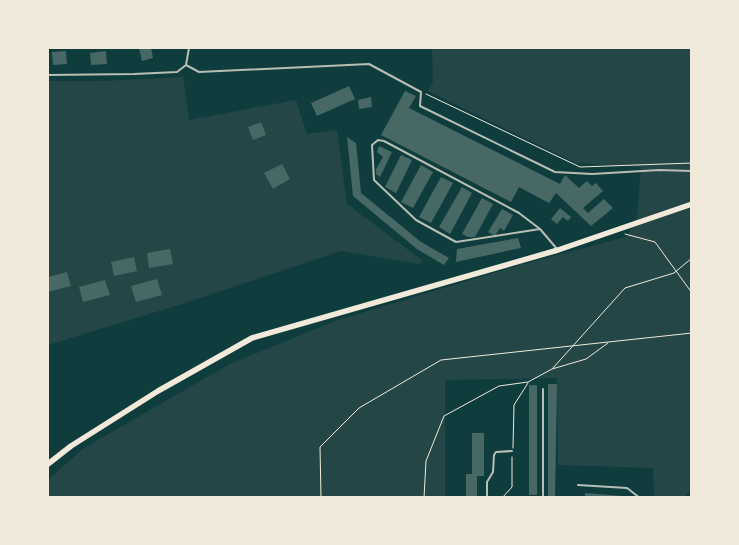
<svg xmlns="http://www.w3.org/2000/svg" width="739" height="545" font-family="'Golos Text',sans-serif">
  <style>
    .green { fill: #244646 }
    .building { fill: #486865 }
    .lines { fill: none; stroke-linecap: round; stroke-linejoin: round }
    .path { stroke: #f1e9da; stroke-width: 1 }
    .service { stroke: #b8beb3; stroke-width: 2 }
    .secondary { stroke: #f1e9da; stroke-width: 5.5 }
  </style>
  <rect width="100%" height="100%" fill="#0f3d3e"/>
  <g class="green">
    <polygon points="432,48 691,48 692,489 684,497 654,497 653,468 558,465 557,378 445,380 445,497 48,498 48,480 84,448 230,364 335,321 520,265 626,237 637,218 641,167 576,163 428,91 433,82"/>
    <polygon points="183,77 189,120 296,100 307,134 337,130 347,204 423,261 418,264 341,251 185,303 48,345 48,81 101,81"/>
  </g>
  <g class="building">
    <polygon points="139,48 151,48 153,58 142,61"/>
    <polygon points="66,51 67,64 53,65 52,52"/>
    <polygon points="106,51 107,64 91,65 90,53"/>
    <polygon points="349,86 355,99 317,116 311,103"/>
    <polygon points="405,91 416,96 409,108 560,184 565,175 579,188 587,181 592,186 596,183 603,191 583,208 588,213 604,199 613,208 591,226 556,193 549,203 519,187 511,202 381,135"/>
    <polygon points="371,97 372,107 359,109 358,100"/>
    <polygon points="261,122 266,135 253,140 248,127"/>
    <polygon points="347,137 356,143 361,193 421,242 449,258 444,265 417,249 353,196"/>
    <polygon points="379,146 392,152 380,177 376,174 376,169 383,157 377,152"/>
    <polygon points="401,155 412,160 396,193 385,187"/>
    <polygon points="282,164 290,179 273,189 264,173"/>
    <polygon points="421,165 433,172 413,208 401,202"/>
    <polygon points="441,177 453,183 431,223 419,217"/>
    <polygon points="462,187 472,193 450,234 439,227"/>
    <polygon points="482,198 493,204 475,237 468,237 462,234"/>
    <polygon points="560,208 571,217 568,221 563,217 557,224 551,219"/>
    <polygon points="502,209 513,215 504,231 500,228 495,236 488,232"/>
    <polygon points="518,238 521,248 456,262 457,249"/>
    <polygon points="170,249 173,264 149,268 147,253"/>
    <polygon points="134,257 137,271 114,276 111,262"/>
    <polygon points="67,272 71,286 48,292 48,277"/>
    <polygon points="157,279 162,295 136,302 131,286"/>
    <polygon points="105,280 110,295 83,302 79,287"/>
    <polygon points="548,384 557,384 555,497 548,497"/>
    <rect x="529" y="385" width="8" height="110"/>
    <polygon points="472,433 484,433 484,476 477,476 477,498 466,498 466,474 472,474"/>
    <polygon points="585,493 622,496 622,498 585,498"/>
  </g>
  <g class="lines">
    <g class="path">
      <polyline points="426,94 580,167 692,163"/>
      <polyline points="625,234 655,242 692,293"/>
      <polyline points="553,368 625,288 674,273 692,258"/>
      <polyline points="513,448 514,405 528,383"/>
      <polyline points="321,498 320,447 359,408 441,360 692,333"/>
      <polyline points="424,498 426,461 444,416 499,386 528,382 552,369 586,359 608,343"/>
      <polyline points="502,498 512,487 512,457"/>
    </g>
    <g class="service">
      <polyline points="186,65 199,72 369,64 421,92 420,106 555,172 592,174 659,170 692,171"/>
      <polyline points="48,75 134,74 177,72 186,65 189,48"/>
      <polyline points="540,229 456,242 416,220 374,180 372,145 378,140 384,141 519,213 540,229 557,249"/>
      <polyline points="543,389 543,498"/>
      <polyline points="578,485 627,488 640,498"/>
      <polyline points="487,498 487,482 493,472 494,455 496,452 512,451"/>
    </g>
    <polyline class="secondary" points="48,464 71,446 158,391 252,338 558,250 692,204"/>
  </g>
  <rect width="739" height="545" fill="none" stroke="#f1e9da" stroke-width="98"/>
</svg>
